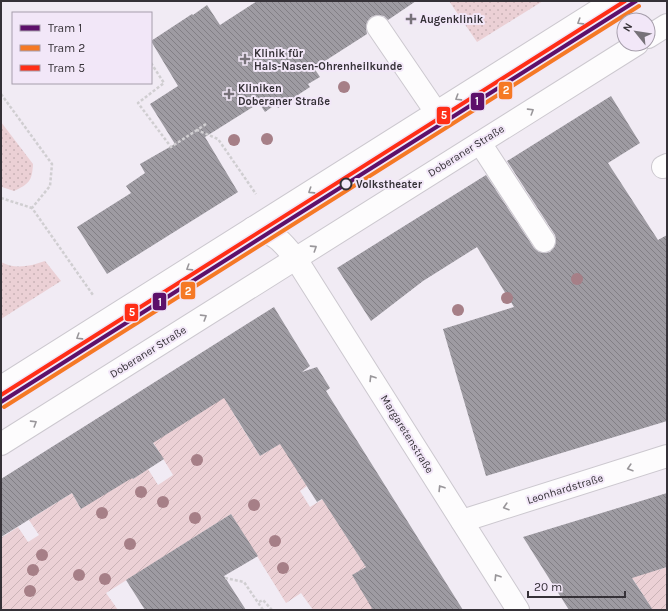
<svg xmlns="http://www.w3.org/2000/svg" width="668" height="611" font-family="Karla,sans-serif">
  <style>
    .grass { fill: url(#grass-dots) }
    .garden { fill: url(#garden-furrows) }
    .building { fill: url(#building-back-hatch) }
    .lines { fill: none; stroke-linecap: round; stroke-linejoin: round }
    .minor-casing { stroke: #ccc8cf; stroke-width: 24 }
    .path { stroke: #d0ced1; stroke-width: 2.5; stroke-dasharray: 3 2; stroke-linecap: butt }
    .minor { stroke: #fdfcfd; stroke-width: 22 }
    .tram-1-casing { stroke: #f2e7f8; stroke-width: 7 }
    .tram-2-casing { stroke: #f2e7f8; stroke-width: 7 }
    .tram-3-casing { stroke: #f2e7f8; stroke-width: 7 }
    .tram-1 { stroke: #5d106a; stroke-width: 4 }
    .tram-2 { stroke: #f57925; stroke-width: 4 }
    .tram-3 { stroke: #ff2e17; stroke-width: 4 }
    .tree { fill: #a67f87 }
    .oneway { stroke: #99969a }
    .poi-dot { fill: #777279; stroke: #f2e7f8; stroke-width: 1.5 }
    .stop-dot { fill: #f2e7f8; stroke: #353137; stroke-width: 2 }
    .labels { text-anchor: middle; dominant-baseline: central; stroke-width: 4; stroke-linejoin: round; paint-order: stroke }
    .poi-label { font-size: 11px; font-weight: bold; fill: #353137; stroke: #f2e7f8; text-anchor: start }
    .street-label { font-size: 11px; fill: #353137; stroke: #f2e7f8 }
    .stop-label { font-size: 11px; font-weight: bold; fill: #353137; stroke: #f2e7f8; text-anchor: start }
    .line-badge { stroke: #f2e7f8; stroke-width: 1.5 }
    .badge-label { font-size: 11px; text-anchor: middle; font-weight: bold; fill: #fff }
  </style>
  <defs>
    <pattern id="grass-dots" width="8" height="8" patternUnits="userSpaceOnUse"><rect width="8" height="8" fill="#ebd0d5"/><path d="M2 2h.1M6 6h.1" fill="none" stroke="#cab3b7" stroke-width="1.8" stroke-linecap="round"/></pattern>
    <pattern id="garden-furrows" width="10" height="10" patternUnits="userSpaceOnUse"><rect width="10" height="10" fill="#ebd0d5"/><path d="M-1 1l2-2M0 10L10 0M9 11l2-2" fill="none" stroke="#cab3b7"/></pattern>
    <pattern id="building-back-hatch" width="6" height="6" patternUnits="userSpaceOnUse"><rect width="6" height="6" fill="#9e9ba2"/><path d="M-1 5l2 2M0 0l6 6M5-1l2 2" fill="none" stroke="#827f85"/></pattern>
  </defs>
  <rect width="100%" height="100%" fill="#f1ebf4"/>
  <g class="grass">
    <polygon points="449,1 543,1 477,42"/>
    <path d="M1 122 33 164C32 181 29 184 14 191L2 187 1 185Z"/>
    <path d="M45 261 61 281 1 319V262C15 270 31 266 45 261Z"/>
  </g>
  <g class="garden">
    <polygon points="236,389 233,413 260,456 283,442 307,464 297,471 307,486 300,491 310,507 323,499 366,567 353,575 383,610 313,610 301,593 286,603 231,514 106,593 118,610 1,610 1,538 18,527 28,542 39,535 29,520 72,493 81,509 122,461 133,479 148,469 158,485 173,475 153,442"/>
    <polygon points="644,521 659,570 667,567 667,610 640,610 649,604 633,579 611,594"/>
  </g>
  <g class="building">
    <polygon points="257,1 416,1 388,20 384,16 377,15 371,17 367,22 366,28 367,34 314,68 320,77 308,84 310,87 278,108 276,104 265,112 259,103 205,137 238,192 107,274 77,227 131,193 126,186 145,173 140,164 175,144 150,104 178,86 151,41 192,14 193,15 207,5 220,25"/>
    <polygon points="611,96 640,143 608,163 658,240 667,235 667,421 486,476 443,329 514,307 477,247 423,281 371,321 337,268 486,175 534,248 539,252 545,253 550,252 555,246 556,240 555,235 507,161"/>
    <polygon points="274,307 310,366 302,372 317,367 330,388 326,391 463,610 373,610 352,575 366,567 322,499 317,502 280,444 260,456 224,398 153,443 164,459 133,479 132,478 81,509 72,493 1,537 1,479"/>
    <polygon points="667,493 667,567 632,578 653,610 569,610 523,537"/>
    <polygon points="231,514 258,556 224,576 246,610 145,610 126,580"/>
  </g>
  <g class="lines">
    <defs>
      <g id="minor">
        <polyline points="378,27 436,112"/>
        <polyline points="648,37 667,25"/>
        <polyline points="480,143 544,241"/>
        <polyline points="663,167 667,165"/>
        <path d="M253 228C277 235 281 240 296 259L518 610"/>
        <polyline points="1,387 613,1"/>
        <polyline points="1,444 637,44"/>
        <polyline points="462,521 667,456"/>
      </g>
    </defs>
    <use href="#minor" class="minor-casing"/>
    <g class="path">
      <polyline points="151,63 164,83 138,103 171,147 197,130"/>
      <polyline points="1,94 52,164 50,186 32,208 93,295"/>
      <polyline points="206,124 197,130 218,139 256,194"/>
      <polyline points="1,198 32,208"/>
      <polyline points="225,578 244,582 263,610"/>
      <polyline points="259,602 263,600 272,610"/>
    </g>
    <use href="#minor" class="minor"/>
    <defs>
      <polyline id="tram-1" points="1,402 636,1"/>
      <polyline id="tram-2" points="4,407 639,6"/>
      <polyline id="tram-3" points="1,395 625,1"/>
    </defs>
    <use href="#tram-1" class="tram-1-casing"/>
    <use href="#tram-2" class="tram-2-casing"/>
    <use href="#tram-3" class="tram-3-casing"/>
    <use href="#tram-1" class="tram-1"/>
    <use href="#tram-2" class="tram-2"/>
    <use href="#tram-3" class="tram-3"/>
  </g>
  <g class="tree">
    <circle cx="344" cy="87" r="6"/>
    <circle cx="267" cy="139" r="6"/>
    <circle cx="234" cy="140" r="6"/>
    <circle cx="577" cy="279" r="6"/>
    <circle cx="507" cy="298" r="6"/>
    <circle cx="458" cy="310" r="6"/>
    <circle cx="197" cy="460" r="6"/>
    <circle cx="141" cy="492" r="6"/>
    <circle cx="163" cy="502" r="6"/>
    <circle cx="254" cy="505" r="6"/>
    <circle cx="102" cy="513" r="6"/>
    <circle cx="195" cy="518" r="6"/>
    <circle cx="275" cy="541" r="6"/>
    <circle cx="130" cy="544" r="6"/>
    <circle cx="42" cy="555" r="6"/>
    <circle cx="283" cy="568" r="6"/>
    <circle cx="33" cy="570" r="6"/>
    <circle cx="79" cy="575" r="6"/>
    <circle cx="105" cy="579" r="6"/>
    <circle cx="30" cy="591" r="6"/>
  </g>
  <defs><path id="oneway-chevron" d="M-2-3.5L2.5 0L-2 3.5" fill="none" stroke-width="1.6" stroke-linecap="round" stroke-linejoin="round"/></defs>
  <g class="oneway">
    <use href="#oneway-chevron" transform="translate(580 22) rotate(148)"/>
    <use href="#oneway-chevron" transform="translate(458 98) rotate(148)"/>
    <use href="#oneway-chevron" transform="translate(531 111) rotate(-32)"/>
    <use href="#oneway-chevron" transform="translate(311 191) rotate(147)"/>
    <use href="#oneway-chevron" transform="translate(314 248) rotate(-33)"/>
    <use href="#oneway-chevron" transform="translate(189 268) rotate(148)"/>
    <use href="#oneway-chevron" transform="translate(204 317) rotate(-32)"/>
    <use href="#oneway-chevron" transform="translate(79 337) rotate(148)"/>
    <use href="#oneway-chevron" transform="translate(372 378) rotate(-122)"/>
    <use href="#oneway-chevron" transform="translate(34 423) rotate(-32)"/>
    <use href="#oneway-chevron" transform="translate(630 468) rotate(163)"/>
    <use href="#oneway-chevron" transform="translate(441 488) rotate(-122)"/>
    <use href="#oneway-chevron" transform="translate(506 507) rotate(163)"/>
    <use href="#oneway-chevron" transform="translate(497 577) rotate(-122)"/>
  </g>
  <g class="poi-dot">
    <path d="M409 13h4v4h4v4h-4v4h-4v-4h-4v-4h4z"/>
    <path d="M243 53h4v4h4v4h-4v4h-4v-4h-4v-4h4z"/>
    <path d="M227 88h4v4h4v4h-4v4h-4v-4h-4v-4h4z"/>
  </g>
  <circle class="stop-dot" cx="346" cy="184" r="5.5"/>
  <g class="labels">
    <g class="poi-label">
      <text x="420" y="19">Augenklinik</text>
      <text x="254" y="53">Klinik für<tspan x="254" dy="13">Hals-Nasen-Ohrenheilkunde</tspan></text>
      <text x="238" y="88">Kliniken<tspan x="238" dy="13">Doberaner Straße</tspan></text>
    </g>
    <g class="street-label">
      <text transform="translate(466 151) rotate(-32)">Doberaner Straße</text>
      <text transform="translate(148 352) rotate(-32)">Doberaner Straße</text>
      <text transform="translate(407 434) rotate(58)">Margaretenstraße</text>
      <text transform="translate(565 489) rotate(-17)">Leonhardstraße</text>
    </g>
    <g class="stop-label">
      <text x="356" y="184">Volkstheater</text>
    </g>
  </g>
  <g class="line-badge">
    <rect x="498" y="81" width="15" height="19" rx="4" fill="#f57925"/>
    <rect x="470" y="92" width="15" height="19" rx="4" fill="#5d106a"/>
    <rect x="436" y="106" width="15" height="19" rx="4" fill="#ff2e17"/>
    <rect x="180" y="281" width="16" height="19" rx="4" fill="#f57925"/>
    <rect x="152" y="292" width="15" height="19" rx="4" fill="#5d106a"/>
    <rect x="124" y="303" width="15" height="19" rx="4" fill="#ff2e17"/>
  </g>
  <g class="badge-label">
    <text x="506" y="94">2</text>
    <text x="477" y="105">1</text>
    <text x="444" y="119">5</text>
    <text x="188" y="295">2</text>
    <text x="160" y="306">1</text>
    <text x="132" y="316">5</text>
  </g>
  <rect width="668" height="611" fill="none" stroke="#353137" stroke-width="4"/>
  <rect x="12" y="12" width="140" height="72" fill="#f2e7f8" stroke="#a69eab"/>
  <rect x="20" y="25" width="20" height="6" fill="#5d106a" stroke="#a69eab"/>
  <text x="48" y="32" font-size="12" fill="#353137">Tram 1</text>
  <rect x="20" y="45" width="20" height="6" fill="#f57925" stroke="#a69eab"/>
  <text x="48" y="52" font-size="12" fill="#353137">Tram 2</text>
  <rect x="20" y="65" width="20" height="6" fill="#ff2e17" stroke="#a69eab"/>
  <text x="48" y="72" font-size="12" fill="#353137">Tram 5</text>
  <g transform="translate(636 32) rotate(300)"><circle r="19" fill="#f2e7f8" stroke="#a69eab"/>
  <path d="M0-3L7 15L0 10L-7 15Z" fill="#777279"/>
  <text y="-6" font-size="11" font-weight="bold" text-anchor="middle" fill="#353137">N</text>
  </g>
  <path d="M528 591v6h97v-6" fill="none" stroke="#353137" stroke-width="2"/>
  <text x="534" y="591" font-size="12" fill="#353137" stroke="#f2e7f8" stroke-width="3" paint-order="stroke">20 m</text>
</svg>
